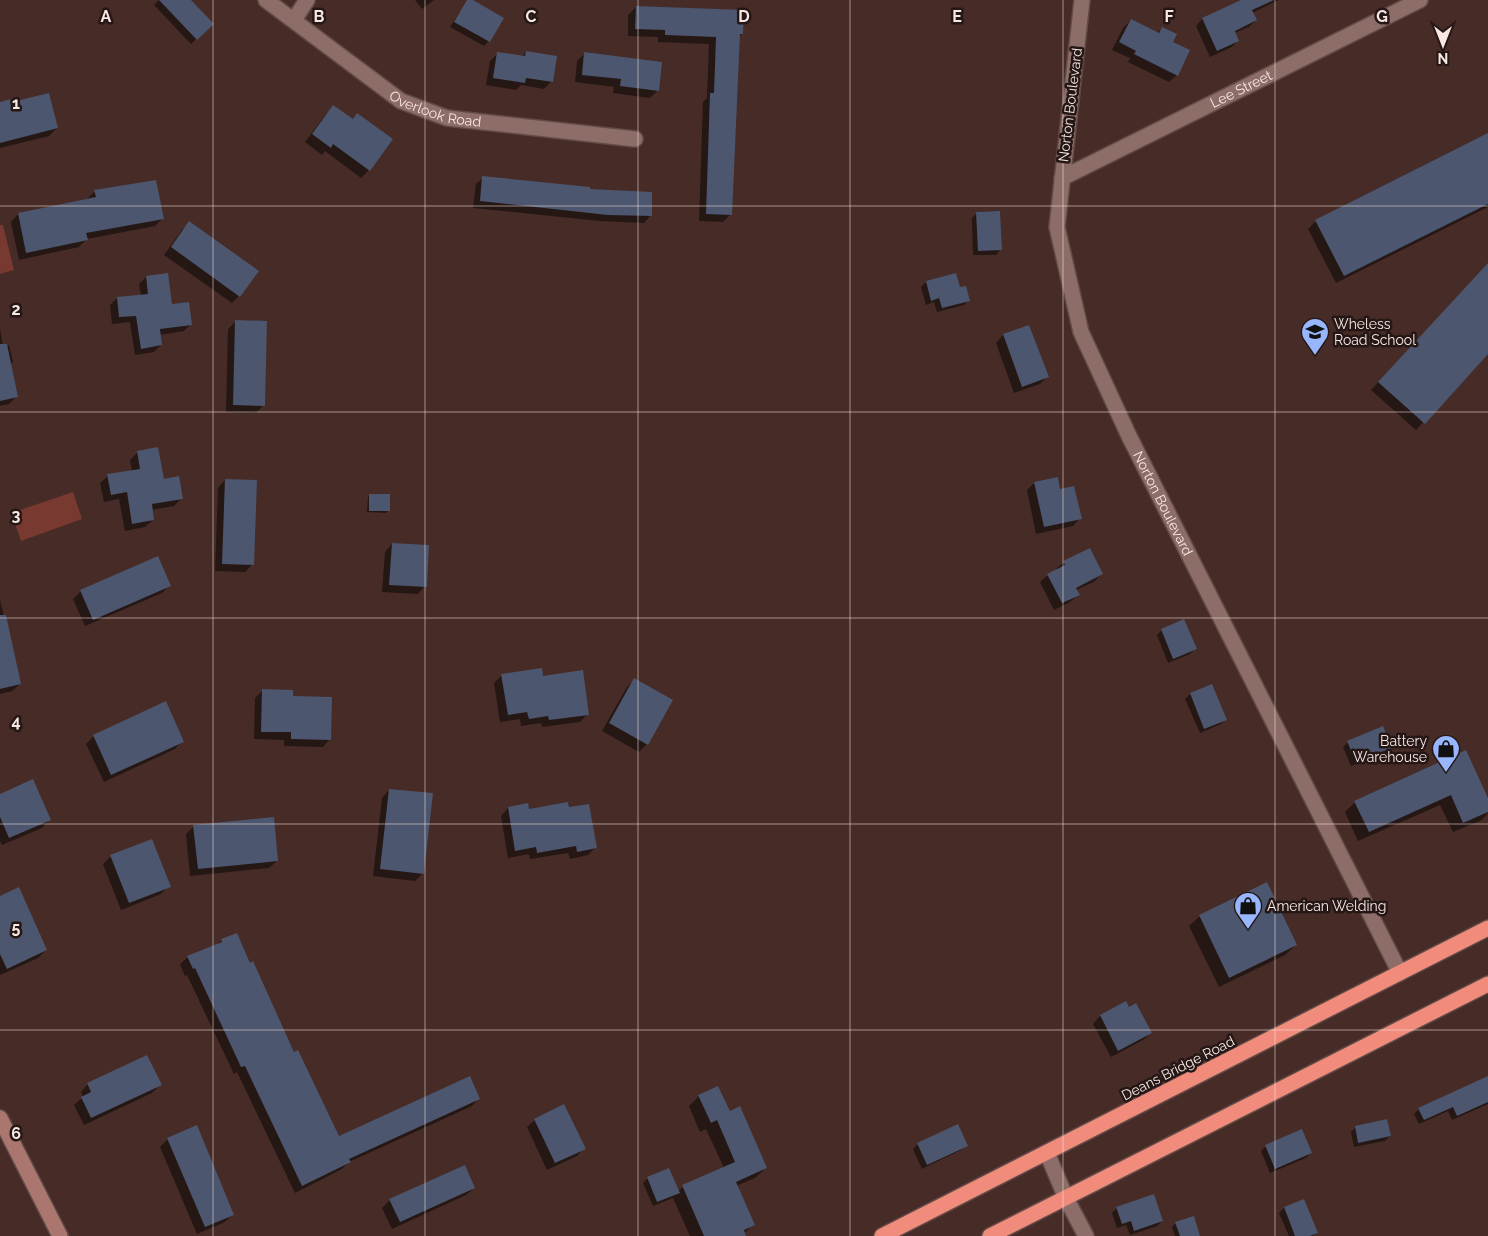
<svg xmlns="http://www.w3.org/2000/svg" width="1488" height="1236" font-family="Raleway,sans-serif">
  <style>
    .green { fill: #773930 }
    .shadow { fill: #0007 }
    .building { fill: #4c566e }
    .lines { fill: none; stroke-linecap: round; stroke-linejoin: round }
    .street-casing { stroke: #614a46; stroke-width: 18 }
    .secondary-casing { stroke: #614a46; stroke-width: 18 }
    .highway-casing { stroke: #614a46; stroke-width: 18 }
    .street { stroke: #8c6d67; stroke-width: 15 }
    .secondary { stroke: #aa766d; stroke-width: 15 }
    .highway { stroke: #f18b7b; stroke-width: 15 }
    .grid { fill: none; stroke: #f9e7e4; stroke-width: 1; stroke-opacity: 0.55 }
    .labels { text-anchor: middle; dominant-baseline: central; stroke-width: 5; stroke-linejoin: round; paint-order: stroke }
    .street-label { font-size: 14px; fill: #f9e7e4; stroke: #241715 }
    .poi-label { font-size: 14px; fill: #f9e7e4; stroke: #241715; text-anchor: start }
    .grid-label { font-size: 16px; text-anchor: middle; font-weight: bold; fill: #f9e7e4; stroke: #241715; stroke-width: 5; stroke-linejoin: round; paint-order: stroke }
  </style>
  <rect width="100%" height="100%" fill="#462b26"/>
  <g class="green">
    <polygon points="0,225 3,225 14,270 0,274"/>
    <polygon points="73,492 82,519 21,541 11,513"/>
  </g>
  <g class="shadow">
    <polygon points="159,0 190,0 212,24 191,44 154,5"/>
    <polygon points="415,0 434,0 422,9"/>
    <polygon points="468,0 502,18 489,41 484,46 450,27"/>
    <polygon points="1244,0 1279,0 1252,13 1256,20 1249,27 1235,33 1238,40 1232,47 1210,57 1196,26 1202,19"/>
    <polygon points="636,7 742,34 739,37 731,214 723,222 699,221 703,102 707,98 709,44 658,42 658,37 628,36 628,15"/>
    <polygon points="1131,20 1157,33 1162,28 1171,42 1177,75 1169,82 1128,62 1130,58 1112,50 1123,28"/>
    <polygon points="526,52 552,81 544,89 521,85 516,90 486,85 490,61 498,53 522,57"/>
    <polygon points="585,53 658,90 650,98 613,93 614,87 575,82 577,61"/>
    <polygon points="0,103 15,103 57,128 49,136 0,148"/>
    <polygon points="334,106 352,120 357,115 369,170 361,178 325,151 322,155 305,142 326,114"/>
    <polygon points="1488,135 1488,207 1336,283 1308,229 1316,221"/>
    <polygon points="483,178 588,191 650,216 644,223 600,221 473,208 476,184"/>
    <polygon points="95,191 163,218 155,226 87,239 79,247 19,260 11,222 18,214 87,199"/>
    <polygon points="977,213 1000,250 996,255 973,255 972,218"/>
    <polygon points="190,223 239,296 232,303 164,255 182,230"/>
    <polygon points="1488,264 1488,352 1416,430 1371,390"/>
    <polygon points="955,275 959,289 969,300 964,305 937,312 934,302 926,305 921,287 926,282"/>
    <polygon points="146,277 171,305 191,324 184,331 159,335 161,345 154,352 135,355 130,322 112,324 110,305 117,298 141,296 139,284"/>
    <polygon points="236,321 264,405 256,413 226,412 228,329"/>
    <polygon points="1029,326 1047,377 1040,384 1014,393 996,343 1003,335"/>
    <polygon points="0,329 3,346 9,345 13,362 10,365 16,397 9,404 0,406"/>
    <polygon points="138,452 182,498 174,506 151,510 153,520 145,527 125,531 119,499 104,502 100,483 108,476 132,471 130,460"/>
    <polygon points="225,480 253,564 245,572 215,571 218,488"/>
    <polygon points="1034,483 1080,518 1073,526 1036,534 1027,490"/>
    <polygon points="370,495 388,511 386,513 367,512 368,497"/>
    <polygon points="392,544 425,586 418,594 382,592 385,552"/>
    <polygon points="1064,562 1101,574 1094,582 1076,590 1078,595 1070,602 1054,610 1040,582 1048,575 1057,571 1056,569"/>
    <polygon points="170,585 162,593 85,626 73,599 81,591"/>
    <polygon points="0,600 20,684 12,691 0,694"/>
    <polygon points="1162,630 1195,649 1190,654 1168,663 1157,635"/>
    <polygon points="502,675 542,677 588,714 580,722 542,727 541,723 521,726 520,719 500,722 494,683"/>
    <polygon points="634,680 647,744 639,752 602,731 627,687"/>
    <polygon points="1211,686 1225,720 1221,724 1200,733 1185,699 1190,694"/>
    <polygon points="263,690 292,697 330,739 323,747 284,746 284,740 254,739 255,698"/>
    <polygon points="94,736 182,741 175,749 104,782 86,744"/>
    <polygon points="1348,742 1391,748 1386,752 1351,766 1343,747"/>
    <polygon points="1466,752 1488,801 1488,813 1482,820 1453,832 1440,805 1358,841 1345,812 1355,802"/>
    <polygon points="389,790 423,873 415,881 373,876 382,798"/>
    <polygon points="0,795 49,820 42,828 2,845 0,841"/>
    <polygon points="527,805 528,810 568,809 595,848 588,855 570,859 568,853 530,859 529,854 508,858 501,816 508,808"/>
    <polygon points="194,826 277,861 269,868 190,876 186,834"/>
    <polygon points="111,856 169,886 161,894 121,910 103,864"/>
    <polygon points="0,897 46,950 38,958 0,975"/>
    <polygon points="1200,916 1296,945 1285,955 1219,987 1189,926"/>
    <polygon points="222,940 249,964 338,1138 479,1098 472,1106 349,1162 342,1169 295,1193 237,1072 234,1074 187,975 185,976 180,964 188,957 217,945"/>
    <polygon points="1126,1003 1129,1008 1151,1033 1143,1040 1111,1057 1093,1024 1100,1016"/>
    <polygon points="88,1084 160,1085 152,1093 84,1125 74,1105 83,1097 81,1092"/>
    <polygon points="1488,1087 1488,1104 1452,1120 1448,1111 1419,1124 1414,1114 1419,1109"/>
    <polygon points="699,1096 729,1112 766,1168 755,1178 736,1186 753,1224 744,1234 745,1236 690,1236 673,1198 653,1206 643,1183 648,1178 678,1191 683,1187 724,1168 706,1129 700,1132 689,1106"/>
    <polygon points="535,1120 584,1148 577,1156 547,1170 527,1127"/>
    <polygon points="1356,1127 1390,1136 1385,1141 1354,1147 1351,1132"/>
    <polygon points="168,1139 233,1214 225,1222 197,1234 160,1147"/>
    <polygon points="918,1144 966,1145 961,1150 922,1169 913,1149"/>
    <polygon points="1266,1146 1311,1153 1306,1158 1270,1173 1261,1151"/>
    <polygon points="474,1188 466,1195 392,1229 382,1208 390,1200"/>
    <polygon points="1303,1200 1317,1232 1313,1236 1289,1236 1279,1213 1284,1208"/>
    <polygon points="1117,1208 1162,1221 1157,1226 1130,1235 1126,1225 1117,1228 1112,1213"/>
    <polygon points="1176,1223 1199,1236 1175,1236 1172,1227"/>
  </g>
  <g class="building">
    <polygon points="159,0 191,0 214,24 197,40"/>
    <polygon points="467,0 473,0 504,18 490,42 454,22"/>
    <polygon points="1241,0 1274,0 1252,10 1257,20 1235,31 1239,41 1217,51 1202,18"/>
    <polygon points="636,6 744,10 743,34 740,34 732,215 706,214 710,93 714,93 716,37 665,35 665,30 635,29"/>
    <polygon points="1131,19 1159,33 1162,27 1177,34 1173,42 1190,50 1178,76 1134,54 1136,51 1119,42"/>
    <polygon points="526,51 557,56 553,82 526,78 525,83 493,78 497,52 525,56"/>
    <polygon points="584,52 662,62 659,91 620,86 621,79 582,75"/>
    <polygon points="49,93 58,128 0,143 0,102 15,98 16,101"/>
    <polygon points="333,105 353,119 357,113 393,139 370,171 333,144 331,148 312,134"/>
    <polygon points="1488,133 1488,204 1344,276 1315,220"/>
    <polygon points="482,176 590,187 590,189 652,192 652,216 608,215 480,201"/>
    <polygon points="156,180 164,219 86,233 88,240 26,253 18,213 96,197 94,190"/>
    <polygon points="1000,211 1002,250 978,251 976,212"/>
    <polygon points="189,221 259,271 240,297 171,247"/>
    <polygon points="1488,263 1488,354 1425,424 1378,382"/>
    <polygon points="168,273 172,304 189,302 192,325 160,329 162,345 141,349 136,316 119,317 117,297 148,294 146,276"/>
    <polygon points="956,273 960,287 966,286 970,301 942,308 939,298 931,301 926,281"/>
    <polygon points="235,320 267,321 265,406 233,405"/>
    <polygon points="1029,325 1049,377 1022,387 1003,334"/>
    <polygon points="0,344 7,344 18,397 0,401"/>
    <polygon points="158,447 164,479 179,476 183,499 152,504 154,520 132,524 127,492 111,495 107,474 140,469 137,451"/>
    <polygon points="1058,477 1060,489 1074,486 1082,519 1044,527 1034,482"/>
    <polygon points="225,479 257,480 254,565 222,564"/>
    <rect x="369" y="494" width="21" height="17"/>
    <polygon points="392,543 429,545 427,587 389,585"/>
    <polygon points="1090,548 1103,574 1076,588 1080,595 1062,603 1047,574 1065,565 1063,561"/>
    <polygon points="158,556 171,586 93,620 80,590"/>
    <polygon points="0,615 6,615 21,684 0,689"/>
    <polygon points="1184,619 1197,649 1173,659 1161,629"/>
    <polygon points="542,668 543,676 583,670 589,715 549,720 548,716 529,719 527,712 508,715 501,674"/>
    <polygon points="634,678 673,700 648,745 609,723"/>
    <polygon points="1212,684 1227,720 1204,729 1190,693"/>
    <polygon points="262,689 293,690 293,696 332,697 331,740 291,739 291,732 261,732"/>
    <polygon points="166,701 184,742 111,775 93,735"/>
    <polygon points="1383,726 1392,748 1356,762 1347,741"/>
    <polygon points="1466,750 1488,798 1488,812 1463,823 1451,795 1369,832 1354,801"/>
    <polygon points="33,779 51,820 9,838 0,817 0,794"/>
    <polygon points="389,789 433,793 424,874 380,869"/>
    <polygon points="568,802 569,807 589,804 597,848 577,852 576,846 537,853 536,847 515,851 508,807 528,803 529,809"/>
    <polygon points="274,817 278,861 198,869 193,825"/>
    <polygon points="152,839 171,887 129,903 110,855"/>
    <polygon points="1267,882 1297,945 1229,978 1199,915"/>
    <polygon points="19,887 47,950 7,969 0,954 0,896"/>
    <polygon points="237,933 250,963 253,961 294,1052 298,1050 339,1136 470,1076 480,1099 349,1159 351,1162 302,1186 245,1066 241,1067 195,968 193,969 187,956 222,942 221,939"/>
    <polygon points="1126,1001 1129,1007 1136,1003 1152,1033 1118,1051 1100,1015"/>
    <polygon points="147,1055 162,1085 91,1118 81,1097 91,1092 87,1083"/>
    <polygon points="1488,1076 1488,1102 1457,1116 1453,1107 1424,1120 1418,1108"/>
    <polygon points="718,1086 730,1111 740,1106 767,1168 736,1182 755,1225 744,1230 746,1236 704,1236 682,1185 735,1162 717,1120 711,1123 698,1095"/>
    <polygon points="564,1104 586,1149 555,1163 534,1119"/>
    <polygon points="1387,1119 1391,1136 1358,1143 1355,1126"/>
    <polygon points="958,1124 968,1146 927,1165 917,1143"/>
    <polygon points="197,1125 234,1215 205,1227 167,1138"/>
    <polygon points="1302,1129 1312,1153 1275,1169 1265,1145"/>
    <polygon points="465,1165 475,1188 400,1222 389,1199"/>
    <polygon points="669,1168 680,1193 657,1202 647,1177"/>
    <polygon points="1154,1194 1163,1221 1134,1231 1131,1221 1122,1224 1116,1207"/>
    <polygon points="1304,1199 1318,1233 1310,1236 1295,1236 1284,1207"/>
    <polygon points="1194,1216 1200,1236 1180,1236 1175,1222"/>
  </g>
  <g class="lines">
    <defs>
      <g id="street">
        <path id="s1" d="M266 0 401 101 447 118 635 139"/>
        <path id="s2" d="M1082 0 1057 227 1081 332 1129 436 1400 973"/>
        <polyline points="294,20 307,0"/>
        <path id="s3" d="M1062 178 1420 0"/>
        <polyline points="1047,1153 1066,1198 1086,1236"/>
      </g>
      <polyline id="secondary" points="0,1118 60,1236"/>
      <g id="highway">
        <polyline points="882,1236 1488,928"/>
        <polyline points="990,1236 1488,984"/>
      </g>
    </defs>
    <use href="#street" class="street-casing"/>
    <use href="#secondary" class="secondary-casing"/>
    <use href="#highway" class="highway-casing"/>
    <use href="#street" class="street"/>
    <use href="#secondary" class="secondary"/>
    <use href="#highway" class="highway"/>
  </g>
  <path class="grid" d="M213 0V1236M425 0V1236M638 0V1236M850 0V1236M1063 0V1236M1275 0V1236M0 206H1488M0 412H1488M0 618H1488M0 824H1488M0 1030H1488"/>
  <defs>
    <symbol id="school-pin" viewBox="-11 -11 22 30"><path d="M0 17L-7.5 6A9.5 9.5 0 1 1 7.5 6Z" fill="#98b6fd" stroke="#241715"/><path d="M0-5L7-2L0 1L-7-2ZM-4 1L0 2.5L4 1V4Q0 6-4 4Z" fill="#111"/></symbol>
    <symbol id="shop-pin" viewBox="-11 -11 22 30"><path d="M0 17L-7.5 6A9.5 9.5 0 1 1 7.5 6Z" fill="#98b6fd" stroke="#241715"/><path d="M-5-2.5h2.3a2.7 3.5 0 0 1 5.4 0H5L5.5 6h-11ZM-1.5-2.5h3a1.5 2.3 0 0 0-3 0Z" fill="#111"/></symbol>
  </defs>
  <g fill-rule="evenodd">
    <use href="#school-pin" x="1299" y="316" width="32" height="43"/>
    <use href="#shop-pin" x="1430" y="733" width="32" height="43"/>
    <use href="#shop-pin" x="1232" y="890" width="32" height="43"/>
  </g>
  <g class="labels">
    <g class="street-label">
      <text stroke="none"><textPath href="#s3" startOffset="200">Lee Street</textPath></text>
      <text transform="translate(1070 105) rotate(-83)">Norton Boulevard</text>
      <text stroke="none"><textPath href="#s1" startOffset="204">Overlook Road</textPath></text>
      <text stroke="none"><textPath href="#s2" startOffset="526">Norton Boulevard</textPath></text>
      <text transform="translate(1178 1068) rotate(-27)">Deans Bridge Road</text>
    </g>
    <g class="poi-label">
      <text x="1334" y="324">Wheless<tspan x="1334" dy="16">Road School</tspan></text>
      <text x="1427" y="741" text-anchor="end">Battery<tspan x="1427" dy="16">Warehouse</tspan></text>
      <text x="1267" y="906">American Welding</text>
    </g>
  </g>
  <g class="grid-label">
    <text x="106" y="22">A</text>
    <text x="319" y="22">B</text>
    <text x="531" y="22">C</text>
    <text x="744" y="22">D</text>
    <text x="957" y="22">E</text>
    <text x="1169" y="22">F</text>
    <text x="1382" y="22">G</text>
    <text x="16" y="109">1</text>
    <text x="16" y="315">2</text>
    <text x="16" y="521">3</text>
    <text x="16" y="727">4</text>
    <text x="16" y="933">5</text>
    <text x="16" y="1139">6</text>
  </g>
  <g transform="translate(1443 45) rotate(180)" stroke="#241715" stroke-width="4" paint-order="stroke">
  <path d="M0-4L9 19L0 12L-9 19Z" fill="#f9e7e4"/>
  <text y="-8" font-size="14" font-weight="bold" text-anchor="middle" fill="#f9e7e4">N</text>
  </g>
</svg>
